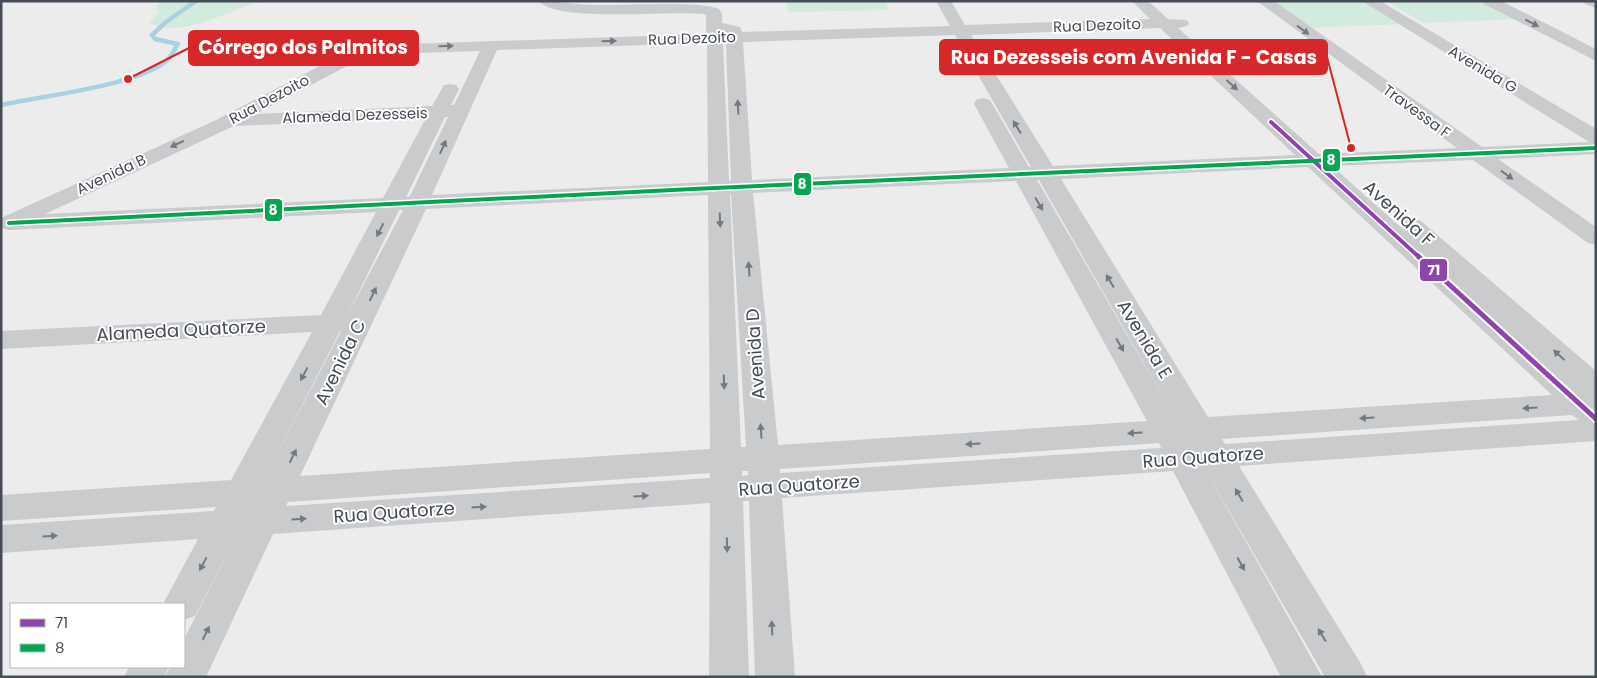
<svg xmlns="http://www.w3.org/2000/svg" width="1597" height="678" font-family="Poppins,sans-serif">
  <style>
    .green { fill: #d3eade }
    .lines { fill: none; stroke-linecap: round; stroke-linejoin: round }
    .stream { stroke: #abd0e4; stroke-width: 4.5 }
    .minor { fill: #c9cbcd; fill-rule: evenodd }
    .bus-1-far1-casing { stroke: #fff; stroke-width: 7 }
    .bus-1-casing { stroke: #fff; stroke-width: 9 }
    .bus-2-casing { stroke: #fff; stroke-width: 7 }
    .bus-1-far1 { stroke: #8e44ad; stroke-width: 4 }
    .bus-1 { stroke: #8e44ad; stroke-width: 5 }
    .bus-2 { stroke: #00a651; stroke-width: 4 }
    .oneway { fill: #747880 }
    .labels { text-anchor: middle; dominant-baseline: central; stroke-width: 4; stroke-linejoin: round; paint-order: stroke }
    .far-street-label { font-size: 15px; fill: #464c56; stroke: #fff }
    .street-label { font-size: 18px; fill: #464c56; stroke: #fff }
    .leader { fill: none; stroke: #d62828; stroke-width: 2 }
    .callout-dot { fill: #d62828; stroke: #fff; stroke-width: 2 }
    .callout { fill: #d62828; stroke: #d62828; stroke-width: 2 }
    .callout-label { font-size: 19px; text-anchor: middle; font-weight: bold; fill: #fff }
    .line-badge { stroke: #fff; stroke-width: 2 }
    .badge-label { font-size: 14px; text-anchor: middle; font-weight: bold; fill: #fff }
  </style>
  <rect width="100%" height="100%" fill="#edecec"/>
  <g class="green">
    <path d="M163 1H263C234 9 198 29 168 28 162 28 155 25 149 23L159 12 156 6Z"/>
    <polygon points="787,1 886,1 889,10 788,12"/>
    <polygon points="1302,1 1368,1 1407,24 1301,28 1266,3"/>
    <polygon points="1386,1 1488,1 1523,19 1423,23"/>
  </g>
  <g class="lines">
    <path class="stream" d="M1 105C39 96 147 85 170 57 173 53 175 48 178 44L155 39 152 35 166 22 196 1"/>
    <g class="minor">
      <path d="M539 1C558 1 577 5 596 5 623 6 699 0 719 9 723 12 722 19 722 23L740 27 742 32 950 26 936 1H951L965 25 1150 19 1132 1H1148L1168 19 1187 20 1189 23 1187 26 1178 28 1319 154 1457 148 1257 1H1274L1482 147 1589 142 1362 1H1380L1596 129V154L1498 159 1596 227V245L1588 243 1473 160 1332 166 1405 231 1401 226 1405 221 1413 219 1421 221 1596 371V441L1239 466 1361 664 1367 677H1325L1205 469 1322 677H1281L1173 471 782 498 795 677H755L749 501H743L749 677H709L710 503 273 534 206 677H165L170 667H184V639L236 537 195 616 184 620V604H163L198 539 1 553V525L214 511 216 507 1 521V495L231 480 312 332 1 349V331L321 315 376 212 9 230 1 228V218L214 121 333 59 379 45 706 34V15L704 14C673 10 555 23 539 1ZM1160 28 1295 155 1053 166 971 35ZM955 35 1031 167H1029L990 100 983 98 976 100 974 104 1009 168 752 180 743 42ZM707 43 708 182 432 195 497 50ZM723 43H726L731 181H729ZM480 51 454 105H451L459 89 456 85 450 84 444 85 432 106 256 114 345 67 386 54ZM445 117H448L410 196 406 197ZM426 118 383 198 45 214 234 126ZM1308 167 1552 395 1208 417 1061 179ZM1037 180H1039L1173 414ZM1016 181 1147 421 778 445 753 193ZM730 194H731L746 447H741ZM708 195 710 449 300 476 426 209ZM399 210H403L348 314ZM340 331H341L265 478ZM1572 415 1579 420 1225 444 1222 439ZM1159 443 1161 448 780 473V469ZM742 471H748V475L742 476ZM710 473V478L286 506 288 502Z"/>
      <polygon points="1482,1 1501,1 1596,49 1596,61 1484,4"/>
      <polygon points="1583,1 1596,1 1596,8 1585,4"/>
      <polygon points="129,667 169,667 164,677 124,677"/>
    </g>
    <defs>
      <polyline id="bus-1-far1" points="1271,122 1420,258"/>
      <polyline id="bus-1" points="1418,256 1596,419"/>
      <polyline id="bus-2" points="9,223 693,189 1596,148"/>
    </defs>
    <use href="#bus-1-far1" class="bus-1-far1-casing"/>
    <use href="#bus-1" class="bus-1-casing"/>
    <use href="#bus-2" class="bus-2-casing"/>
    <use href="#bus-1-far1" class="bus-1-far1"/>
    <use href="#bus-1" class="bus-1"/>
    <use href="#bus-2" class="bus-2"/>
  </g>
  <defs><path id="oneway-solid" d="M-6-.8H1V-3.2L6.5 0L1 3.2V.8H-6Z" transform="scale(1.25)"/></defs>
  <g class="oneway">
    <use href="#oneway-solid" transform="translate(1532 23) rotate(27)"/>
    <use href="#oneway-solid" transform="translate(1303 30) rotate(36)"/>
    <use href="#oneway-solid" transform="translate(609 41) rotate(-2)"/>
    <use href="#oneway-solid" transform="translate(446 46) rotate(-2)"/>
    <use href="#oneway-solid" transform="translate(1232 85) rotate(42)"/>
    <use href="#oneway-solid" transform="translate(738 107) rotate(-93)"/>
    <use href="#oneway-solid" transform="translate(1017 127) rotate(-121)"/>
    <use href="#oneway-solid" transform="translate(177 144) rotate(155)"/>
    <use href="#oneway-solid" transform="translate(443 147) rotate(-66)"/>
    <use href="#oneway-solid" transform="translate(1507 175) rotate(36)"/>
    <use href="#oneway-solid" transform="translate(1039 204) rotate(60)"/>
    <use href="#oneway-solid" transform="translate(720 220) rotate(88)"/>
    <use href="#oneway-solid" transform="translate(380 230) rotate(117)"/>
    <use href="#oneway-solid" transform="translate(749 269) rotate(-94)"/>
    <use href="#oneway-solid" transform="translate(1110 281) rotate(-121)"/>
    <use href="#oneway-solid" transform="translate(373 294) rotate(-64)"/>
    <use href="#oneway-solid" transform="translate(1120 345) rotate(60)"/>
    <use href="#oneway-solid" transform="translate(1559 355) rotate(-138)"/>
    <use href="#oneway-solid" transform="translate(304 374) rotate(118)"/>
    <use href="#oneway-solid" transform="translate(724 382) rotate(88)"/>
    <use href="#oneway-solid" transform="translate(1530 408) rotate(176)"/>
    <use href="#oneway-solid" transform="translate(1367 418) rotate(176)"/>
    <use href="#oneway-solid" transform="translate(761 431) rotate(-94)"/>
    <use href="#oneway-solid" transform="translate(1135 433) rotate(176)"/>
    <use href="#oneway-solid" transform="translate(973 444) rotate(176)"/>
    <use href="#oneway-solid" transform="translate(293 456) rotate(-64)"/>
    <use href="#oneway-solid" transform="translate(1239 495) rotate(-121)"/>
    <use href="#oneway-solid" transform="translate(641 496) rotate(-4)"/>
    <use href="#oneway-solid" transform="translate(479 507) rotate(-4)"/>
    <use href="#oneway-solid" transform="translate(299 519) rotate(-4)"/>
    <use href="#oneway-solid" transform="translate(50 536) rotate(-4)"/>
    <use href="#oneway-solid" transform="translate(727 545) rotate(89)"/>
    <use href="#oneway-solid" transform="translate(203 564) rotate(118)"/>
    <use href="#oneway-solid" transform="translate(1241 564) rotate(61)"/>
    <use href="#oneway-solid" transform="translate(772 628) rotate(-93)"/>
    <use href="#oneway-solid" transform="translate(206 633) rotate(-64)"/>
    <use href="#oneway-solid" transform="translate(1322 635) rotate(-121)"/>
  </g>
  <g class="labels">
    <g class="far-street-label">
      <text transform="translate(1097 25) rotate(-2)">Rua Dezoito</text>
      <text transform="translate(692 38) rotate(-2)">Rua Dezoito</text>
      <text transform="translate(1483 69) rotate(31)">Avenida G</text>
      <text transform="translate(269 99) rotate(-28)">Rua Dezoito</text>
      <text transform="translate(1417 111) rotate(36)">Travessa F</text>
      <text transform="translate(355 115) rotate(-2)">Alameda Dezesseis</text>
      <text transform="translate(111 174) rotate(-25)">Avenida B</text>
    </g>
    <g class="street-label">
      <text transform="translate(1399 213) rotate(42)">Avenida F</text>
      <text transform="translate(181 330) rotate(-3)">Alameda Quatorze</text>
      <text transform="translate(1145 339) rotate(59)">Avenida E</text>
      <text transform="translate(755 354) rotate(-94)">Avenida D</text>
      <text transform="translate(340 362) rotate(-64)">Avenida C</text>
      <text transform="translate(1203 457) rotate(-4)">Rua Quatorze</text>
      <text transform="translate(799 485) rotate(-4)">Rua Quatorze</text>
      <text transform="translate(394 512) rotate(-4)">Rua Quatorze</text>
    </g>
  </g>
  <path class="leader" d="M128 79L189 48M1351 148L1327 57"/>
  <g class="callout-dot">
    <circle cx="128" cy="79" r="5"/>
    <circle cx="1351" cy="148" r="5"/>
  </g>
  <g class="callout">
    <rect x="189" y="31" width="229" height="34" rx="5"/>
    <rect x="940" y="40" width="387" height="34" rx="5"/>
  </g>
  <g class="callout-label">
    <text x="303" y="54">Córrego dos Palmitos</text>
    <text x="1134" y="64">Rua Dezesseis com Avenida F - Casas</text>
  </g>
  <g class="line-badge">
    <rect x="1322" y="148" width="19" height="24" rx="5" fill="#00a651"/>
    <rect x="793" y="172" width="19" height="24" rx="5" fill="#00a651"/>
    <rect x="264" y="198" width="19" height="24" rx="5" fill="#00a651"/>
    <rect x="1419" y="258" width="29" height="24" rx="5" fill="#8e44ad"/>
  </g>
  <g class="badge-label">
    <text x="1331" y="165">8</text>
    <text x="802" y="189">8</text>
    <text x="273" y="215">8</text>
    <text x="1434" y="275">71</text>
  </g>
  <rect width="1597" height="678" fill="none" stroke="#464c56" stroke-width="5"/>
  <rect x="10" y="603" width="175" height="65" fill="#ffffff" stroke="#b5b7bb"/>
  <rect x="20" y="619" width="25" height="8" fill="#8e44ad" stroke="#b5b7bb"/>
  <text x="55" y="628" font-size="15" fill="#464c56">71</text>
  <rect x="20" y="644" width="25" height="8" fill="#00a651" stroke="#b5b7bb"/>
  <text x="55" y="653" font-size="15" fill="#464c56">8</text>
</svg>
